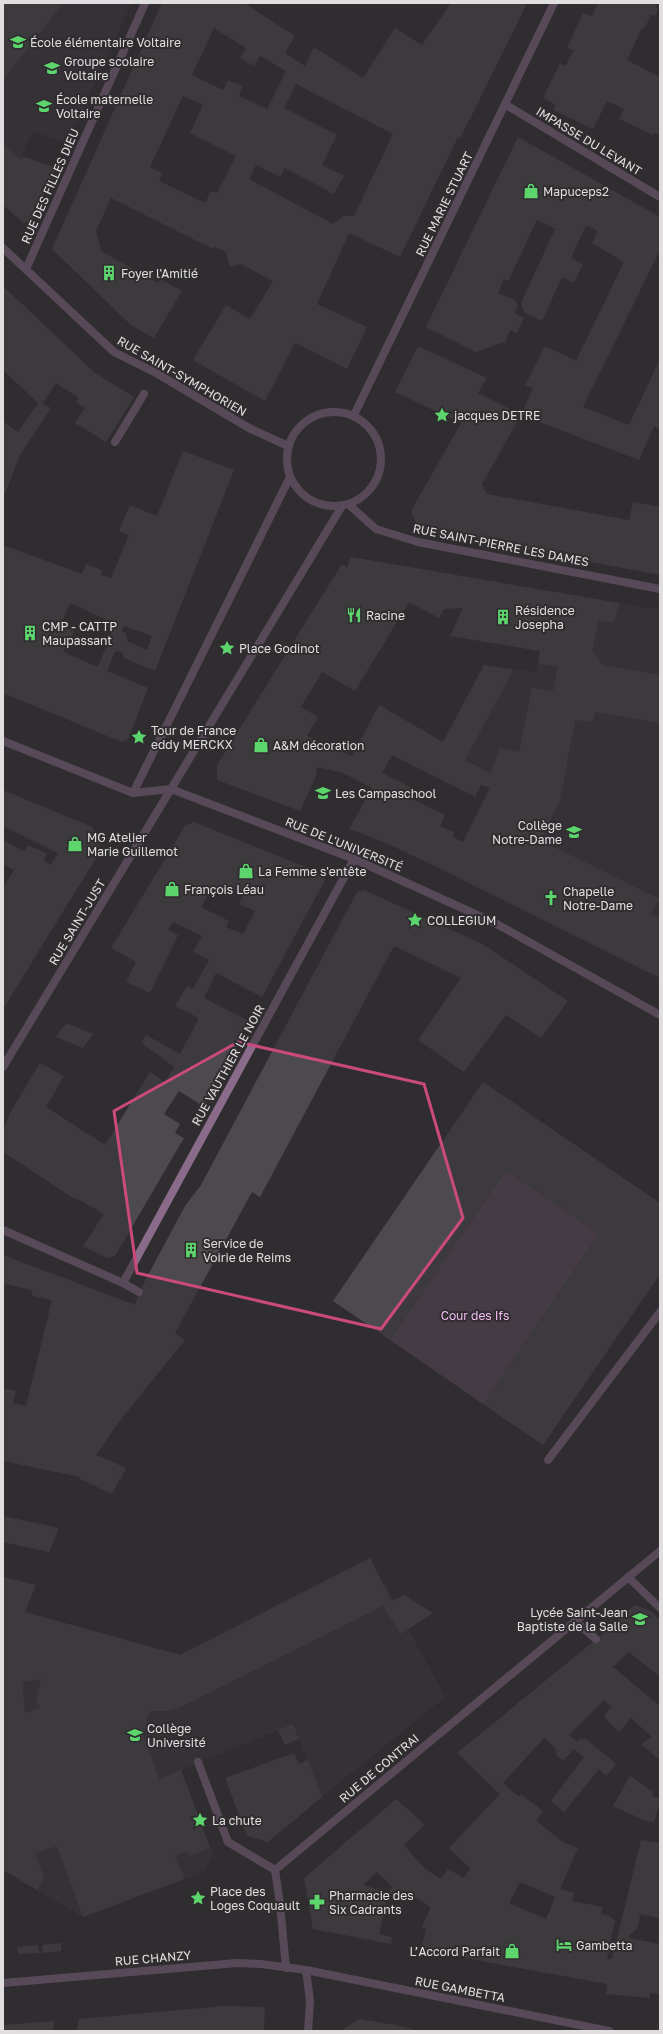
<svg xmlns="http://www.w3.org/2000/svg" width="663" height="2034" font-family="'Golos Text',sans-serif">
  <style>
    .built { fill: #3e373e }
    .green { fill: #614c61 }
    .building { fill: #4d4a4d; fill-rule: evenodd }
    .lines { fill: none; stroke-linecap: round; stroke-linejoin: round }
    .lane { stroke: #8a6b8a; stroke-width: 8 }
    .street { stroke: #8a6b8a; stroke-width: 8 }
    .marked { fill: none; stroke: #ca4a7c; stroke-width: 3; stroke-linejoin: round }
    .labels { text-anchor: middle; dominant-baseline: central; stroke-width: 4; stroke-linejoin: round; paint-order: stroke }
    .poi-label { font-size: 12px; fill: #e0dedf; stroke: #302d30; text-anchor: start }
    .street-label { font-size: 12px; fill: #e0dedf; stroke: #302d30 }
    .park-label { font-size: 12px; fill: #f4bbf4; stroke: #302d30 }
  </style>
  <rect width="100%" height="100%" fill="#302d30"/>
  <g class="built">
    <polygon points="3,3 131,4 67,143 33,131 11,177 3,186"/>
    <polygon points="551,591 660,610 660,978 464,881 513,783 440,747 484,665 536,672"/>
    <polygon points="370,1558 445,1697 322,1797 293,1724 181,1770 213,1854 204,1872 83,1917 3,1870 3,1606 180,1655"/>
  </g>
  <polygon class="green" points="506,1170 599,1234 483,1404 390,1340"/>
  <g class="building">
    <polygon points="3,3 63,3 3,80"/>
    <path d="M162 3H244L295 36 285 53 305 66 314 47 363 78 395 28 422 45 451 3H527L473 113 460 138 458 137 400 257 349 233 317 304 367 327 347 369 295 343 265 401 193 360 226 305 250 319 273 281 241 264 230 267 226 252 214 247 213 249 111 198 96 231 101 251 158 283 160 279 182 291 154 338 132 326 52 249ZM214 28 246 48 240 58 254 66 260 56 286 71 267 109 239 96 242 86 228 80 223 90 192 75ZM296 84 393 134 354 216H344L333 224 249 179 256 165 280 177 285 168 334 194 344 176 322 165 337 135 284 108ZM183 96 203 105 190 133 236 156 217 193 211 191 205 203 159 181 162 173 150 167Z"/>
    <polygon points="598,3 657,3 655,7 659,8 655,16 651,15 644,29 642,28 627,60 660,77 660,135 655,133 653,135 619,119 624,109 607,101 593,129 553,110 556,105 543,98 560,63 566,66 570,57 574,50 567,48 583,13 592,16"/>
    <polygon points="518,137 660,217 660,250 583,407 629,425 660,359 660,429 654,426 639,460 521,415 533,388 525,385 545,346 576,361 624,262 592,243 598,231 586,225 571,258 583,264 574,283 562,277 542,321 524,312 521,303 555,229 537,220 508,281 504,279 498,293 515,300 518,306 514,313 524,318 517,333 510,330 505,342 476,352 426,327"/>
    <polygon points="3,144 20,159 22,156 56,168 33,220 24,223 3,205"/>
    <polygon points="3,286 95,373 134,397 106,442 75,423 85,408 76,402 79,398 56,383 42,404 51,408 20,455 3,498 3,421 18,432 38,403 3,370"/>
    <polygon points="418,346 487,378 478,393 521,415 482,484 487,494 629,520 633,502 660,507 660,575 419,530 411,511 461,423 395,392"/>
    <path d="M183 451 234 470 155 671 124 658 122 652 115 651 107 671 148 688 128 740 122 742 3 693V545L82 574 86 564 102 570 101 575 111 578 129 535 119 531 130 505 157 516ZM70 603 115 624 98 667 63 652 74 631 60 625ZM124 626 152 636 147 650 127 641 126 633 122 632Z"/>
    <path d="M351 557 619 603 616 616 613 622 599 620 592 651 603 665 660 675V723L595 712 593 722 575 720 560 801 540 840 659 899 650 914 660 919V978L437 867 384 842 349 829 372 788 343 773 317 767 316 776 300 811 217 780V765L342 564 347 568ZM409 602 439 618 444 609 463 608 450 636 540 651 538 664 558 666 553 691 532 688 519 752 500 748 491 773 465 760 513 670 484 665 443 742 379 705 352 756 307 736 318 717 301 707 322 672 355 691ZM392 755 475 797 481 785 490 788 463 842 453 837 455 833 440 826 445 815 415 800 420 792 382 773Z"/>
    <polygon points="3,790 92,827 101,850 3,1009 3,888 14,870 3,864 3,840 24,851 28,845 47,854 43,860 51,865 58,853 3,826"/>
    <path d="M194 822 323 874 325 880 262 997 216 973 204 998 249 1021 203 1106 179 1091 164 1114 180 1124 175 1133 184 1138 115 1256 107 1258 83 1246 104 1214 74 1197 73 1198 3 1152V1130L11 1111 40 1063 64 1076 46 1107 105 1145 150 1072 165 1082 174 1067 142 1043 146 1035 180 1054 199 1018 175 1006 187 986 193 989 209 960 193 952 202 936 173 922 168 930 178 935 150 993 126 982 136 962 111 948 185 826ZM226 886 244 894 239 904 255 911 243 934 226 927 229 921 201 907 212 888 223 893Z"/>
    <polygon points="364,890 484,945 568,1001 541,1038 506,1015 464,1072 418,1040 461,978 394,946 260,1197 252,1192 175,1333 185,1340 118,1423 96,1455 126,1468 112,1494 80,1479 80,1477 3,1461 3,1388 16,1391 13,1403 26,1406 52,1300 33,1296 31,1290 6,1284 3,1288 3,1255 135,1305 139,1292 185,1206 201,1185 357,892"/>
    <polygon points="66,1023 93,1034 83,1048 56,1037"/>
    <polygon points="483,1082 660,1203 660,1274 543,1445 483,1404 599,1234 506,1170 390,1340 333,1301"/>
    <polygon points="3,1516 59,1528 49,1552 3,1542"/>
    <path d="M370 1558 392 1601 404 1595 433 1613 401 1634 383 1606 181 1707 168 1711H150L143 1734 159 1779 181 1770 210 1848 189 1856 187 1851 175 1856 184 1879 83 1917 57 1846 35 1853 44 1878 37 1890 3 1870V1577L36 1585 25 1612 180 1655ZM39 1679 41 1680 36 1698 40 1708 25 1713 22 1682Z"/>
    <path d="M635 1605 651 1611 660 1621V1677L629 1652 613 1667 660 1706V1760L641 1744 652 1737 631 1718 619 1732 607 1720 604 1715 611 1707 604 1700 569 1735 577 1742 580 1739H586L616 1764 606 1776 599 1769 564 1812 551 1801 584 1757 574 1749 563 1760 557 1756 555 1748 544 1738 503 1783 519 1797 521 1794 543 1811 536 1821 563 1842 578 1848 560 1889 574 1893 572 1901 603 1907 601 1914 607 1915 615 1920 607 1959H612L641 1840 660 1843V1918L640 1914 638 1927 629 1936V1938L660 1944V1994L650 1993V1998L606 1994 607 1984 421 1950 426 1929 422 1927 431 1907 407 1893 403 1899 388 1893 379 1934 392 1937 391 1944 313 1929 304 1878 396 1799 425 1825 404 1845 424 1868 441 1879 448 1869 464 1878 470 1868 449 1848 500 1794 457 1753 604 1633ZM377 1872 393 1887 388 1893 363 1885ZM520 1882 555 1897 546 1919 509 1903Z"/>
    <polygon points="293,1724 299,1739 285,1745 278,1730"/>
    <polygon points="294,1753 299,1764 308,1760 322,1797 268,1842 247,1836 225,1778"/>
    <polygon points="630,1776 653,1792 652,1796 660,1798 660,1809 658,1808 654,1822 646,1821 613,1806"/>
    <polygon points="61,1943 61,1951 43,1953 42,1945"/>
    <polygon points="38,1945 39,1953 18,1954 17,1947"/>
    <polygon points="224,2006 265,2007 264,2031 77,2031 79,2019"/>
    <polygon points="359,2019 395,2025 420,2031 341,2031"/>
    <polygon points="54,2021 53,2031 3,2031 3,2025"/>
  </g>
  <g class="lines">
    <g class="lane">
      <polyline points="123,1283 139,1292"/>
      <polyline points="548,1460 660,1312"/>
      <polyline points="628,1577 660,1608"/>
      <polyline points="575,1621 596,1639"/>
      <polyline points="198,1762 228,1842 275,1870"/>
    </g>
    <g class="street">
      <polyline points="506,105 660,197"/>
      <polyline points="3,248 114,352 156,373 249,428 288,446"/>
      <polyline points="26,269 145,3"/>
      <circle cx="334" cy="459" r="47"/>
      <polyline points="354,415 554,3"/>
      <polyline points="115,442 144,394"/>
      <polyline points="348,504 376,529 418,542 660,589"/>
      <polyline points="3,741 133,793 171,789 354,859 495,923 660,1015"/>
      <polyline points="133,793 290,477"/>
      <polyline points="3,1067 342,506"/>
      <polyline points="3,1230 123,1283 354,859"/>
      <polyline points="286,1968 280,1904 275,1870 660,1551"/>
      <polyline points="306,1970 310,2001 308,2031"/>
      <polyline points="3,1983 237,1963 261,1964 306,1970 609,2031"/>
    </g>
  </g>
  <path d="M0 0H663V2034H0ZM238 1042 424 1084 463 1218 381 1329 137 1273 114 1111Z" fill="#302d30" fill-opacity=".55" fill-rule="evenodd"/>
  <path class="marked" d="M238 1042 424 1084 463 1218 381 1329 137 1273 114 1111Z"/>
  <defs>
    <symbol id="school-bare" viewBox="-9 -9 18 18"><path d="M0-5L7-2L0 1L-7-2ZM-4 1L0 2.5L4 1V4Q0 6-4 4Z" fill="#5cd56d" stroke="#302d30" stroke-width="2.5" paint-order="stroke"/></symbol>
    <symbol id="shop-bare" viewBox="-9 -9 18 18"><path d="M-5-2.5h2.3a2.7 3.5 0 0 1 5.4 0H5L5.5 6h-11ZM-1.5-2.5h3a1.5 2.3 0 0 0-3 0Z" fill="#5cd56d" stroke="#302d30" stroke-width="2.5" paint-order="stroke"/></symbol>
    <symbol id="building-bare" viewBox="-9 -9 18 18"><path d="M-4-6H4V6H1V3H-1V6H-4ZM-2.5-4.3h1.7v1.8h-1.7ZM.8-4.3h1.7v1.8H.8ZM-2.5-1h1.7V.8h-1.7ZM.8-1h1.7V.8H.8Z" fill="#5cd56d" stroke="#302d30" stroke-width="2.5" paint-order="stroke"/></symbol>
    <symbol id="sight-bare" viewBox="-9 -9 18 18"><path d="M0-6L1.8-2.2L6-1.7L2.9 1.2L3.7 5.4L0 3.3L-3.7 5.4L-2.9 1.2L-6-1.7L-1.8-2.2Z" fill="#5cd56d" stroke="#302d30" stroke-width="2.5" paint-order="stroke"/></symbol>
    <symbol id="restaurant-bare" viewBox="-9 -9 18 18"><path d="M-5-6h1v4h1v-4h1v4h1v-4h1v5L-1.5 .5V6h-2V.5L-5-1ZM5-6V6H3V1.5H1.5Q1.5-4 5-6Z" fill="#5cd56d" stroke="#302d30" stroke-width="2.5" paint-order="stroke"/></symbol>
    <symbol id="church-bare" viewBox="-9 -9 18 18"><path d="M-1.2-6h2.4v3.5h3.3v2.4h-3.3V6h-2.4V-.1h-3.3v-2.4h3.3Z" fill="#5cd56d" stroke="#302d30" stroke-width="2.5" paint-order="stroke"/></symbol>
    <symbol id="pharmacy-bare" viewBox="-9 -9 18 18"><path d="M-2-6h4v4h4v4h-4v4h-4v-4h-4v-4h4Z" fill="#5cd56d" stroke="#302d30" stroke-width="2.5" paint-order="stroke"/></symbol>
    <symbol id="hotel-bare" viewBox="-9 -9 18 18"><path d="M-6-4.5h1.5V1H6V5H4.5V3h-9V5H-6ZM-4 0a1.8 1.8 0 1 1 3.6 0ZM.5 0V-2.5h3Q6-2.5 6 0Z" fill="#5cd56d" stroke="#302d30" stroke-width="2.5" paint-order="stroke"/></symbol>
  </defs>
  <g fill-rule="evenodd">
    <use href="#school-bare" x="7" y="31" width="22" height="22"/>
    <use href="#school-bare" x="41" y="57" width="22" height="22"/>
    <use href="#school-bare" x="33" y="95" width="22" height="22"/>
    <use href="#shop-bare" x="520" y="180" width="22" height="22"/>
    <use href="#building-bare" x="98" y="262" width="22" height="22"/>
    <use href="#sight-bare" x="431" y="404" width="22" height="22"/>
    <use href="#restaurant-bare" x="343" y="604" width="22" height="22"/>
    <use href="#building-bare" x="492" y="606" width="22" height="22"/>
    <use href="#building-bare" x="19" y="622" width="22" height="22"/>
    <use href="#sight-bare" x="216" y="637" width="22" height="22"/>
    <use href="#sight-bare" x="128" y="726" width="22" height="22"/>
    <use href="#shop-bare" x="250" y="734" width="22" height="22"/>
    <use href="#school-bare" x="312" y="782" width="22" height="22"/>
    <use href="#school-bare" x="563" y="821" width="22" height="22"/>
    <use href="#shop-bare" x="64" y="833" width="22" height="22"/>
    <use href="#shop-bare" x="235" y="860" width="22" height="22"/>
    <use href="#shop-bare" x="161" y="878" width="22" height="22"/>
    <use href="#church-bare" x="540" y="887" width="22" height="22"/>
    <use href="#sight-bare" x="404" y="909" width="22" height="22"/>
    <use href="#building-bare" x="180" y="1239" width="22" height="22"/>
    <use href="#school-bare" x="629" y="1608" width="22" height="22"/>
    <use href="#school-bare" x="124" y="1724" width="22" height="22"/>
    <use href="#sight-bare" x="189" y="1809" width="22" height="22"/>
    <use href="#sight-bare" x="187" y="1887" width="22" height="22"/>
    <use href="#pharmacy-bare" x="306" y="1891" width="22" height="22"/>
    <use href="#hotel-bare" x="553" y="1934" width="22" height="22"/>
    <use href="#shop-bare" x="501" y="1940" width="22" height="22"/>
  </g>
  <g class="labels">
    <g class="poi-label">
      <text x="30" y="42">École élémentaire Voltaire</text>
      <text x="64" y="61">Groupe scolaire<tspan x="64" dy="14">Voltaire</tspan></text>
      <text x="56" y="99">École maternelle<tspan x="56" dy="14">Voltaire</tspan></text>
      <text x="543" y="191">Mapuceps2</text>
      <text x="121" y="273">Foyer l'Amitié</text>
      <text x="454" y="415">jacques DETRE</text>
      <text x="515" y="610">Résidence<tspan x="515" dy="14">Josepha</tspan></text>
      <text x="366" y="615">Racine</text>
      <text x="42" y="626">CMP - CATTP<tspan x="42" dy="14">Maupassant</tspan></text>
      <text x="239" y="648">Place Godinot</text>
      <text x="151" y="730">Tour de France<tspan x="151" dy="14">eddy MERCKX</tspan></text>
      <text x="273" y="745">A&amp;M décoration</text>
      <text x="335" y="793">Les Campaschool</text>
      <text x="562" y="825" text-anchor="end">Collège<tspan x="562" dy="14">Notre-Dame</tspan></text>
      <text x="87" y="837">MG Atelier<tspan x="87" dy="14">Marie Guillemot</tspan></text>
      <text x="258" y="871">La Femme s'entête</text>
      <text x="184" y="889">François Léau</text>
      <text x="563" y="891">Chapelle<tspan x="563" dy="14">Notre-Dame</tspan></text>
      <text x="427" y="920">COLLEGIUM</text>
      <text x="203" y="1243">Service de<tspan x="203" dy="14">Voirie de Reims</tspan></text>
      <text x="628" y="1612" text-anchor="end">Lycée Saint-Jean<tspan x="628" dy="14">Baptiste de la Salle</tspan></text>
      <text x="147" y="1728">Collège<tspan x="147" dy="14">Université</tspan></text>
      <text x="212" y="1820">La chute</text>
      <text x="210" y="1891">Place des<tspan x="210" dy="14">Loges Coquault</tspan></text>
      <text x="329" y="1895">Pharmacie des<tspan x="329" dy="14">Six Cadrants</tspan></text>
      <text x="576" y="1945">Gambetta</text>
      <text x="500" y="1951" text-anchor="end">L’Accord Parfait</text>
    </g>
    <g class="street-label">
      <text transform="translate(589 141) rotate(31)">IMPASSE DU LEVANT</text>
      <text transform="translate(50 186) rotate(-66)">RUE DES FILLES DIEU</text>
      <text transform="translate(444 204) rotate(-64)">RUE MARIE STUART</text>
      <text transform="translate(182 376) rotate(30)">RUE SAINT-SYMPHORIEN</text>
      <text transform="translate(501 545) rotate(11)">RUE SAINT-PIERRE LES DAMES</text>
      <text transform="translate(344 844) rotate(22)">RUE DE L'UNIVERSITÉ</text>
      <text transform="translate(77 922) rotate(-59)">RUE SAINT-JUST</text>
      <text transform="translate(228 1065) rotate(-61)">RUE VAUTHIER LE NOIR</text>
      <text transform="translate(379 1768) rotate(-40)">RUE DE CONTRAI</text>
      <text transform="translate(153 1958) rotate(-5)">RUE CHANZY</text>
      <text transform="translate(460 1989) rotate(11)">RUE GAMBETTA</text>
    </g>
    <g class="park-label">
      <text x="475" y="1315">Cour des Ifs</text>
    </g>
  </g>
  <rect width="663" height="2034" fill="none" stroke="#e0dedf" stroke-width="8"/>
</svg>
